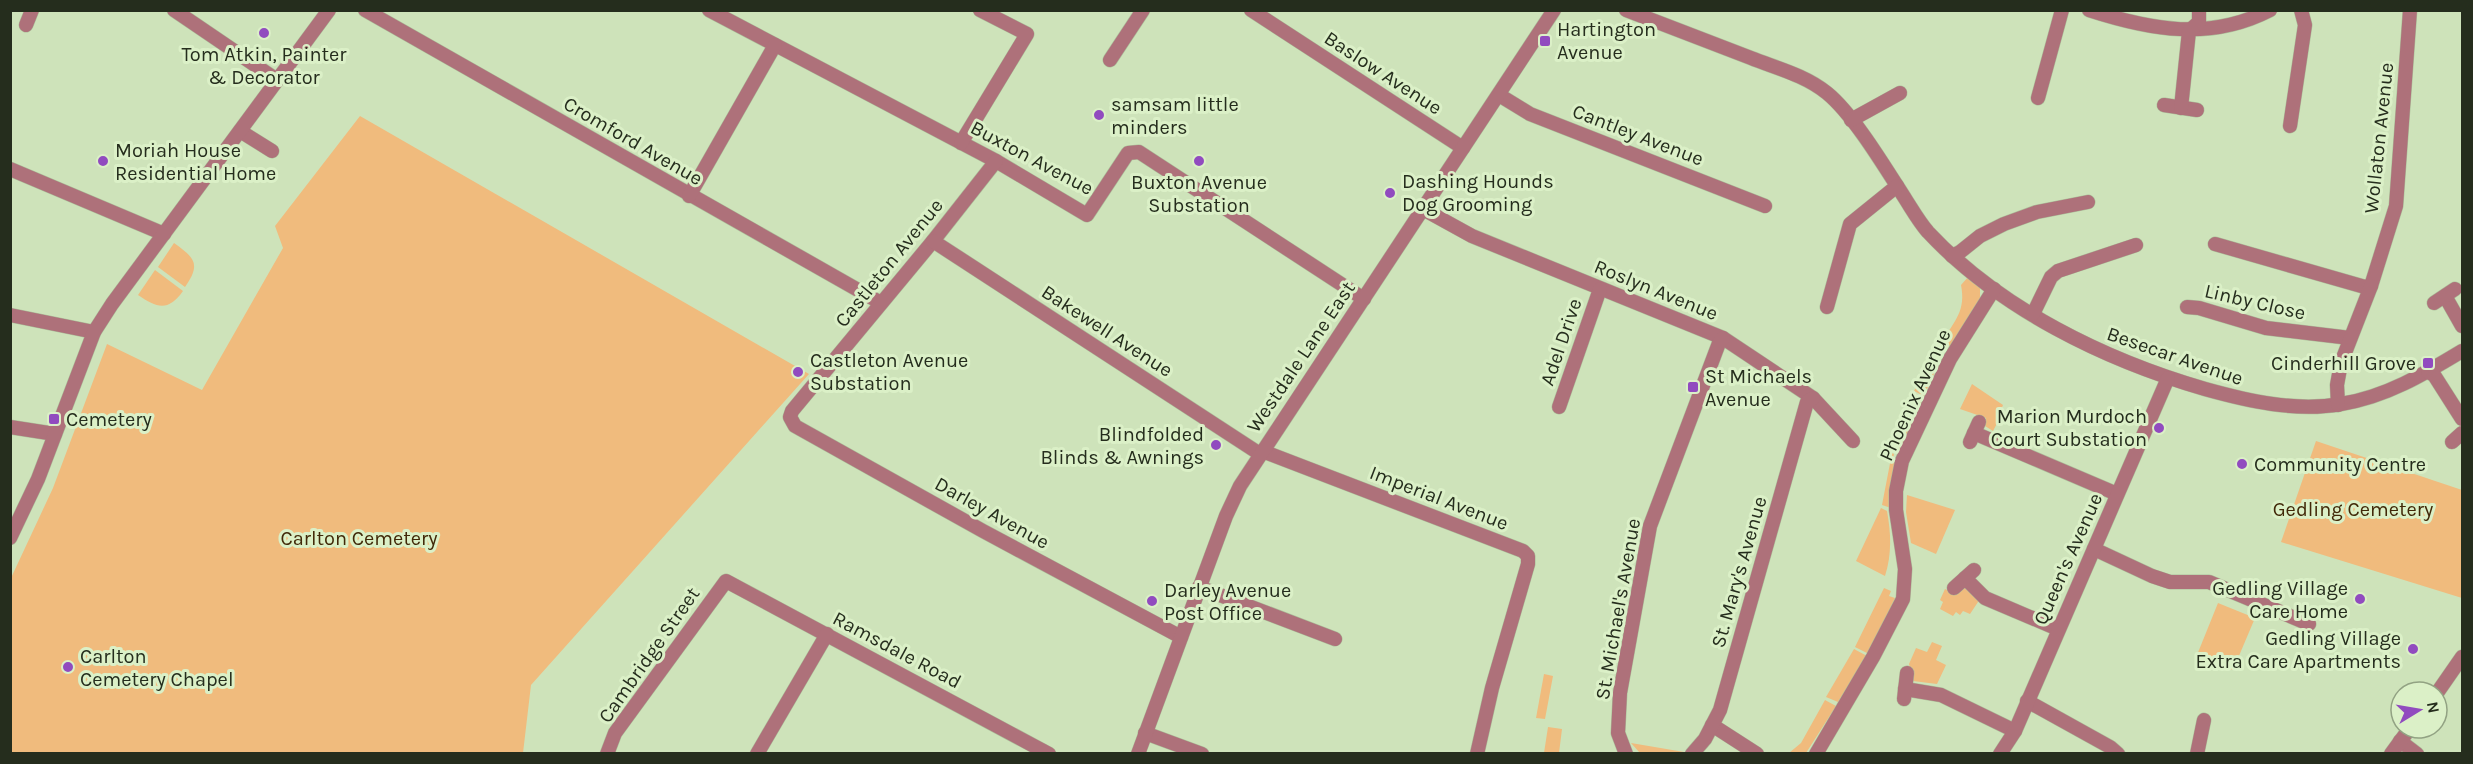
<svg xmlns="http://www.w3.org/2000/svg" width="2473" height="764" font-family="Karla,sans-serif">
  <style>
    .green { fill: #f0bb7d }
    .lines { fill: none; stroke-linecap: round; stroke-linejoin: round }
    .minor-casing { stroke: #acbf9b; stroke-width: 15 }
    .minor { stroke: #ae717a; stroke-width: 14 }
    .poi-dot { fill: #914bbf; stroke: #dbf0c7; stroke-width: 2 }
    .labels { text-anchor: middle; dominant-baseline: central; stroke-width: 6; stroke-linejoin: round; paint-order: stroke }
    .poi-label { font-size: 20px; fill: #252d1d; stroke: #dbf0c7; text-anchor: start }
    .street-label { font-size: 20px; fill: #252d1d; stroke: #dbf0c7 }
    .park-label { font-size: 20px; fill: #412808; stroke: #dbf0c7 }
  </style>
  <rect width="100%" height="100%" fill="#cee3ba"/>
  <g class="green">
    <polygon points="360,116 809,374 531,685 523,753 11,753 11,578 53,488 107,344 202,390 283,248 275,226"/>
    <path d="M174 243C195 258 201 264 185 287L158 267Z"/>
    <path d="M155 270 183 291C168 312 157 308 138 295Z"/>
    <path d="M1969 276 1980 286V299L1950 346 1942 342C1955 320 1966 311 1961 285Z"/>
    <polygon points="1935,354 1941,358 1924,396 1914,391"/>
    <polygon points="1972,384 2003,405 2001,410 2003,412 1993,431 1985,426 1986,418 1960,409"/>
    <polygon points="1914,394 1920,397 1919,401 1921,402 1899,458 1896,457 1898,452 1892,450"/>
    <polygon points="2316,441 2462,490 2462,598 2281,542"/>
    <polygon points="1892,453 1894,454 1893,459 1898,461 1891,508 1882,505"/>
    <polygon points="1907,495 1955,510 1936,554 1911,543 1906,512"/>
    <path d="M1881 508 1887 511C1891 533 1892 554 1885 576L1856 561Z"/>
    <polygon points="1966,584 1980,599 1970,614 1963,611 1960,615 1956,612 1953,616 1940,609 1943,602 1940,600 1945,589 1951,592"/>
    <polygon points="1884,588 1891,591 1889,596 1895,598 1869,654 1855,647"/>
    <polygon points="2218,603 2255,618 2233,670 2197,655"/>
    <polygon points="1932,642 1942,646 1936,660 1946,665 1937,684 1913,681 1909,664 1916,648 1927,652"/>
    <polygon points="1854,649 1867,656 1838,702 1826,697"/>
    <polygon points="1544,674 1553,676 1545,719 1536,718"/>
    <polygon points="1825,700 1836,706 1806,753 1789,753 1801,743"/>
    <polygon points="1548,727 1562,729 1559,753 1544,753"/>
    <polygon points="1631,743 1684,752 1640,753"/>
  </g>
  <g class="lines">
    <defs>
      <g id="minor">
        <polyline points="174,10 277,80"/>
        <polyline points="365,10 881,303"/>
        <polyline points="709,10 996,161 1087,215 1128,153 1139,152 1364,299"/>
        <polyline points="1251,10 1463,148"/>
        <path d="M1626 10C1668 26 1709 42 1751 58 1776 68 1805 75 1827 93 1854 115 1886 169 1906 200 1913 211 1920 223 1928 232 2000 309 2105 360 2205 389 2248 401 2296 412 2341 404 2386 397 2424 374 2462 351"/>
        <path d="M2089 10C2151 30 2210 41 2270 10"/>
        <polyline points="26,25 32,10"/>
        <polyline points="1110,60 1143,10"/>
        <polyline points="1499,95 1530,114 1765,206"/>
        <polyline points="2038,98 2062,10"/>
        <polyline points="2164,105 2197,110"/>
        <polyline points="2181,108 2189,31 2199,22 2199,10"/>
        <polyline points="1851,120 1900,93"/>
        <polyline points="2290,126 2305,25 2301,10"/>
        <polyline points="240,131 272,151"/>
        <polyline points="961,143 1027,34 980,10"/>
        <polyline points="996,161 933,241 792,411 790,417 795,426 983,531 1181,637"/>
        <polyline points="10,169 164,234"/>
        <polyline points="689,196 775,45"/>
        <polyline points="1423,209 1472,236 1723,338 1813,398 1853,441"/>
        <polyline points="933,241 1260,454"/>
        <polyline points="2215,244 2365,287 2371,286"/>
        <polyline points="1952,256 1960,252 1980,236 2004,224 2037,212 2088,202"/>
        <polyline points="2445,296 2462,326"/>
        <polyline points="2434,303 2455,289"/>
        <polyline points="1827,307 1850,224 1897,186"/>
        <polyline points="2187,307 2199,308 2266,328 2350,338"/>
        <polyline points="2033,314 2051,277 2058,271 2136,245"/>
        <polyline points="10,315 94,332"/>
        <polyline points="2428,372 2434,375 2462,419"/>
        <polyline points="2338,405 2337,385 2341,363 2371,286 2396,206 2410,10"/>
        <polyline points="1559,407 1600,289"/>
        <polyline points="10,427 55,434"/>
        <polyline points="1974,433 2117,494"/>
        <polyline points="1970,442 1979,422"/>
        <polyline points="2452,442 2462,433"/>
        <polyline points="1262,451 1523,551 1528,556 1528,564 1492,688 1477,754"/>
        <polyline points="10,538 38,479 94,332 112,304 329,10"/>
        <polyline points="2094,549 2152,576 2170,582 2209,582 2309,624"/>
        <polyline points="1965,578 1985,598 2058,629"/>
        <polyline points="1199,587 1335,639"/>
        <polyline points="1954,588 1974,570"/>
        <polyline points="1905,689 1941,695 2015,731"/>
        <polyline points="2437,693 2462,657"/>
        <polyline points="1904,699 1907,673"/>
        <polyline points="2027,701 2110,747 2118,754"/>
        <polyline points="1712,725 1757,754"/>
        <polyline points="1145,733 1202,754"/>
        <polyline points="2400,741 2417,754"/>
        <polyline points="607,754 615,733 726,581 1049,754"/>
        <polyline points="757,754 827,634"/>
        <polyline points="1138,754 1226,516 1240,486 1554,10"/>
        <polyline points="1626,754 1618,733 1620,693 1650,526 1719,343 1723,338"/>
        <polyline points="1692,754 1705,739 1720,710 1807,402 1813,398"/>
        <polyline points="1816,754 1873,657 1903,599 1905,569 1896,510 1896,491 1902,461 1950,359 1994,289"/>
        <polyline points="2000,754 2015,731 2168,378"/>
        <polyline points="2197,754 2204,720"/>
        <polyline points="2391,754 2410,728"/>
      </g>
    </defs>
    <use href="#minor" class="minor-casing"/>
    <use href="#minor" class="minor"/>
  </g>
  <g class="poi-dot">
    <circle cx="264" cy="33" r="6"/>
    <rect x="1539" y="35" width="12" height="12" rx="3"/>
    <circle cx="1099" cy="115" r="6"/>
    <circle cx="103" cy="161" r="6"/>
    <circle cx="1199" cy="161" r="6"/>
    <circle cx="1390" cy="193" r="6"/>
    <rect x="2422" y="357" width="12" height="12" rx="3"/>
    <circle cx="798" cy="372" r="6"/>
    <rect x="1687" y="381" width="12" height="12" rx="3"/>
    <rect x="48" y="413" width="12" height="12" rx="3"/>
    <circle cx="2159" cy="428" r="6"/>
    <circle cx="1216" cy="445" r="6"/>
    <circle cx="2242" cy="464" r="6"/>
    <circle cx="2360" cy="599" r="6"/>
    <circle cx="1152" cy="601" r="6"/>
    <circle cx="2413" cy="649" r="6"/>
    <circle cx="68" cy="667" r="6"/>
  </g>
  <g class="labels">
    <g class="poi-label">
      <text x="1557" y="29">Hartington<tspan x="1557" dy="23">Avenue</tspan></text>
      <text x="264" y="54" text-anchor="middle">Tom Atkin, Painter<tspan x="264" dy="23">&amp; Decorator</tspan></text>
      <text x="1111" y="104">samsam little<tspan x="1111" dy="23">minders</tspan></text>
      <text x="115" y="150">Moriah House<tspan x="115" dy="23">Residential Home</tspan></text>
      <text x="1402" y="181">Dashing Hounds<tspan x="1402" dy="23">Dog Grooming</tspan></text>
      <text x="1199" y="182" text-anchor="middle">Buxton Avenue<tspan x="1199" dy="23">Substation</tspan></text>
      <text x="810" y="360">Castleton Avenue<tspan x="810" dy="23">Substation</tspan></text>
      <text x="2416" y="363" text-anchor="end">Cinderhill Grove</text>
      <text x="1705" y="376">St Michaels<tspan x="1705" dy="23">Avenue</tspan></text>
      <text x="2147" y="416" text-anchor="end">Marion Murdoch<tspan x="2147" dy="23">Court Substation</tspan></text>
      <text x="66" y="419">Cemetery</text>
      <text x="1204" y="434" text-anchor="end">Blindfolded<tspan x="1204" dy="23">Blinds &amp; Awnings</tspan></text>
      <text x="2254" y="464">Community Centre</text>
      <text x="2348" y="588" text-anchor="end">Gedling Village<tspan x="2348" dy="23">Care Home</tspan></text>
      <text x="1164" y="590">Darley Avenue<tspan x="1164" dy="23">Post Office</tspan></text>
      <text x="2401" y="638" text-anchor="end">Gedling Village<tspan x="2401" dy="23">Extra Care Apartments</tspan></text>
      <text x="80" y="656">Carlton<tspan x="80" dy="23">Cemetery Chapel</tspan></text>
    </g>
    <g class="street-label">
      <text transform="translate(1383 73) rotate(33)">Baslow Avenue</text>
      <text transform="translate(1638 135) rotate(21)">Cantley Avenue</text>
      <text transform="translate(2379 138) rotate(-84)">Wollaton Avenue</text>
      <text transform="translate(633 141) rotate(30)">Cromford Avenue</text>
      <text transform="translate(1032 158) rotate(28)">Buxton Avenue</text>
      <text transform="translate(889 263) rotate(-51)">Castleton Avenue</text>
      <text transform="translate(1656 290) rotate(22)">Roslyn Avenue</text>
      <text transform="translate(2255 302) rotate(13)">Linby Close</text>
      <text transform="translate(1107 331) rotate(33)">Bakewell Avenue</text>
      <text transform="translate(1561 342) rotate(-71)">Adel Drive</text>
      <text transform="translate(2175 356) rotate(19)">Besecar Avenue</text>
      <text transform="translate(1301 357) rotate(-56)">Westdale Lane East</text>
      <text transform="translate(1915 395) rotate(-65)">Phoenix Avenue</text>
      <text transform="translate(1439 498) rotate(21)">Imperial Avenue</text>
      <text transform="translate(992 513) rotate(29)">Darley Avenue</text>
      <text transform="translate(2068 559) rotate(-66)">Queen's Avenue</text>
      <text transform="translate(1739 572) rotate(-74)">St. Mary's Avenue</text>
      <text transform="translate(1618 609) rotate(-80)">St. Michael's Avenue</text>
      <text transform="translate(897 650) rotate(28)">Ramsdale Road</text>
      <text transform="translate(649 655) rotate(-55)">Cambridge Street</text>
    </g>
    <g class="park-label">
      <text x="2353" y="509">Gedling Cemetery</text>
      <text x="359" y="538">Carlton Cemetery</text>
    </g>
  </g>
  <rect width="2473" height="764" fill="none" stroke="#252d1d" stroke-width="24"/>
  <g transform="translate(2419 710) rotate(79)"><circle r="28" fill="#dbf0c7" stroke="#92a283" stroke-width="1.5"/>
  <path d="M0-4.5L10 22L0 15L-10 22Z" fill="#914bbf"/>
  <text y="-9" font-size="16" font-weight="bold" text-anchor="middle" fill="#252d1d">N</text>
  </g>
</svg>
